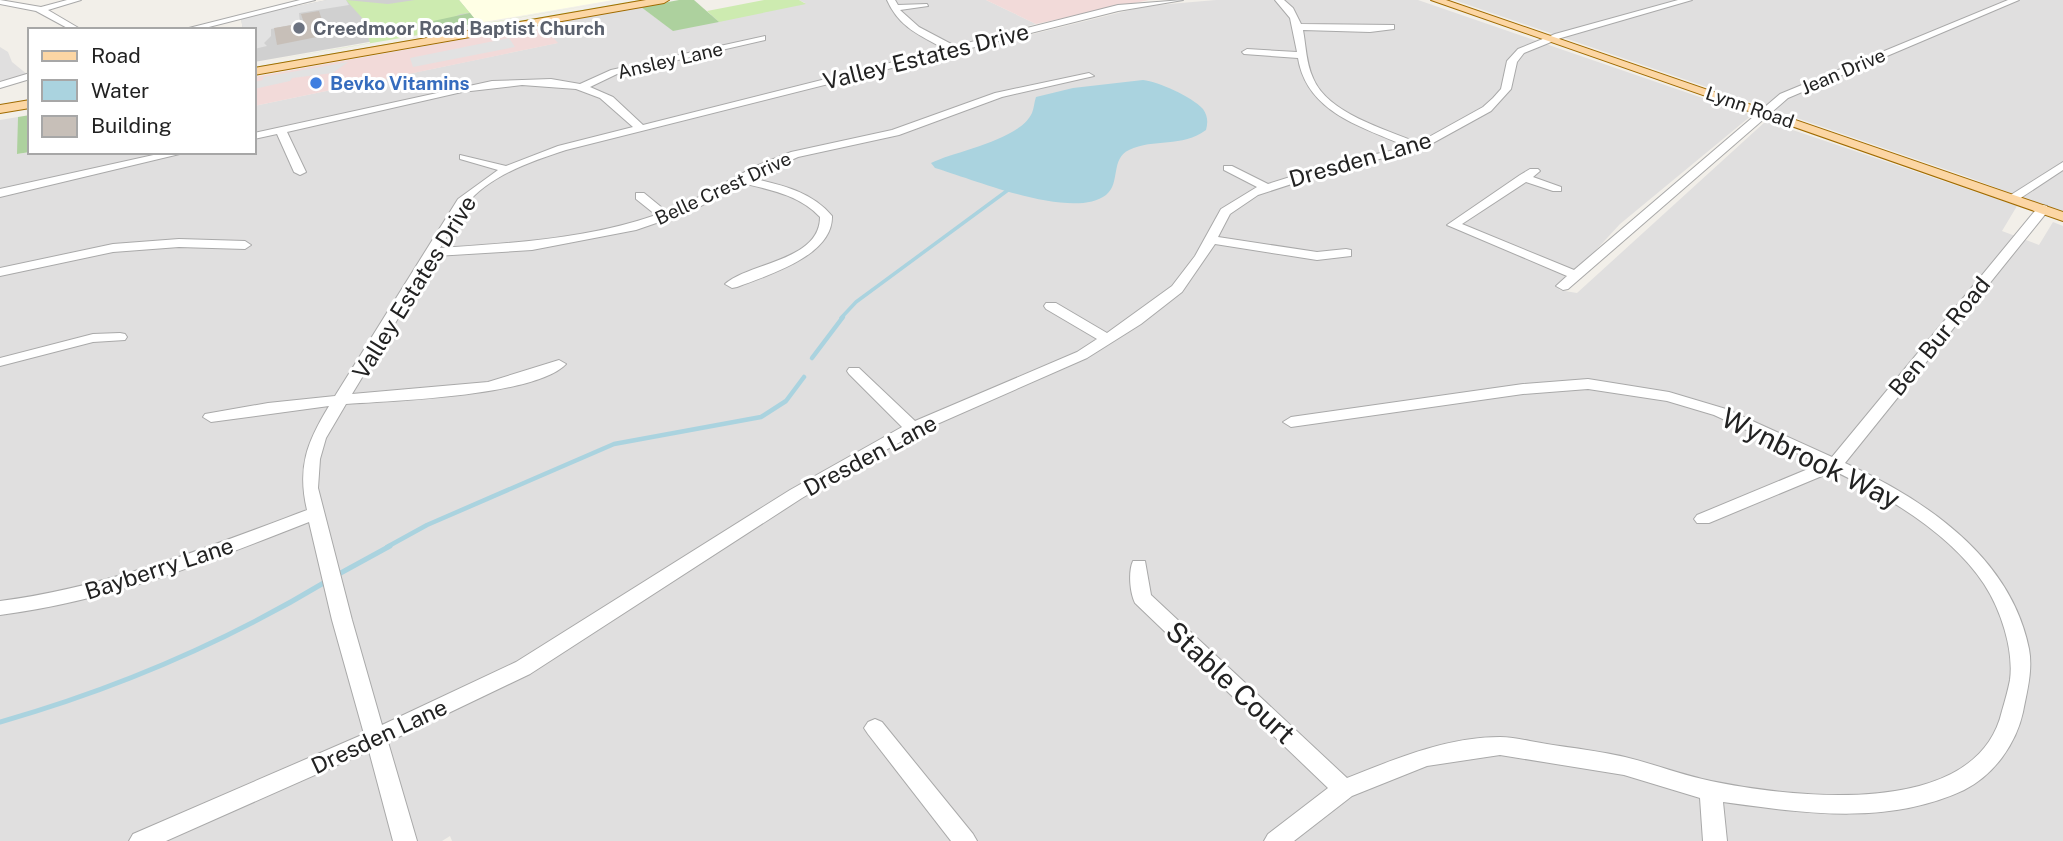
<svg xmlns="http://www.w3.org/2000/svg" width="2063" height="841" font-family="'Public Sans',sans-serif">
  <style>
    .residential { fill: #e0dfdf }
    .commercial { fill: #f2dad9 }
    .education { fill: #ffffe5 }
    .religious { fill: #d0d0d0 }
    .grass { fill: #cdebb0 }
    .forest { fill: #add19e }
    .parking { fill: #e2e2e2 }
    .water { fill: #aad3df }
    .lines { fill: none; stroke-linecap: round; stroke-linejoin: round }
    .stream-far2 { stroke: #aad3df; stroke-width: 3.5 }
    .stream-far1 { stroke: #aad3df; stroke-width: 4.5 }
    .stream { stroke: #aad3df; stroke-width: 5 }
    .building { fill: #c7bfb8 }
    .minor-casing { stroke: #a9a9a9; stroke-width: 2 }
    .major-casing { stroke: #a06b00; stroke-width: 2 }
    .minor { fill: #fff; fill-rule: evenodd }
    .major { fill: #fcd6a4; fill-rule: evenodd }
    .worship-dot { fill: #6b7280; stroke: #fff; stroke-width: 2.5 }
    .shop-dot { fill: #3f7fe0; stroke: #fff; stroke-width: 2.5 }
    .labels { text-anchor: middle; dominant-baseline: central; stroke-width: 6; stroke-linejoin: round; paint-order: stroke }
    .far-worship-label { font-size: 19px; font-weight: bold; fill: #5b616d; stroke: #fff; text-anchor: start }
    .far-street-label { font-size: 19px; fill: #222; stroke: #fff }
    .far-shop-label { font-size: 19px; font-weight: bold; fill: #366cbe; stroke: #fff; text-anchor: start }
    .street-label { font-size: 23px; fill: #222; stroke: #fff }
    .near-street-label { font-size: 28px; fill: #222; stroke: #fff }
  </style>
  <rect width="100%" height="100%" fill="#f2efe9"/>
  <g class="residential">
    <polygon points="799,0 986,0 1036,24 903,58 912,64 1146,6 1216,0 1418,0 1752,115 1620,224 1559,290 1577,293 1766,121 2017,206 2002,231 2039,245 2053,222 2063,226 2063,841 452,841 450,836 442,841 0,841 0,120 18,117 18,154 30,152 254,152 254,106 557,43 542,25 547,23 641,7 660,21 805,3"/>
    <polygon points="1454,0 2063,0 2063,213 1968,177"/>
    <polygon points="0,47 8,52 12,62 28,75 0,84"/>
  </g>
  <g class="commercial">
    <polygon points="986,0 1149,0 1036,24"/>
    <polygon points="542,25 558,43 254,106 254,77"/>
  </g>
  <polygon class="education" points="459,0 613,0 478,23"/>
  <polygon class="religious" points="327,0 459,0 478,23 254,62 254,30 243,30 241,18"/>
  <g class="grass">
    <polygon points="346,0 388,4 415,0 459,0 470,13 461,14 430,27 439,31 621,0 267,61 370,43 363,19"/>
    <polygon points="639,0 655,0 254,70 254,67"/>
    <polygon points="764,0 799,0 806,4 719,22 707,11"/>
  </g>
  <g class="forest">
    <polygon points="679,0 694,0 719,22 673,31 641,7"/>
    <polygon points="470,13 478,23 439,30 423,27 424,23"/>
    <polygon points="30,115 30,152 17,154 18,117"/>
  </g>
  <g class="parking">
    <polygon points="327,0 346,0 349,5 299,13 300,23 271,29 271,36 264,43 267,46 254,49 254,30 243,30 241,19 249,16"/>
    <polygon points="509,38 515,47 413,67 410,58"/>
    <polygon points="348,62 333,73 292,78 290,81 254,89 254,82 263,80 263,77"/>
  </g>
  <path class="water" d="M1143 80C1159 82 1191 96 1203 109 1208 116 1208 123 1206 130 1182 148 1154 138 1129 150 1110 159 1121 183 1106 195 1072 221 973 179 935 168L931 163C956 151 1020 140 1032 113 1034 108 1034 103 1036 97L1073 88Z"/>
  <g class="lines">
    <polyline class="stream-far2" points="841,318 856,302 1008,190"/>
    <g class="stream-far1">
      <polyline points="812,358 843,317"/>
      <polyline points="387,547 427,525 614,444 761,417 786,401 804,377"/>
    </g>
    <g class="stream">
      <polyline points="337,575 390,546"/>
      <path d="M0 722C116 689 224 643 327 581"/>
    </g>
  </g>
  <polygon class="building" points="319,11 327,35 277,45 274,28 304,23 301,14"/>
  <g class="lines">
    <defs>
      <g id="minor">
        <polygon points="0,0 41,7 67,0 81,0 48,10 82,30 71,30 36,11 0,4"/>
        <polygon points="300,0 315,0 197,30 181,30"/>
        <path d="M887 0H895L898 5 927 4 928 6 900 10 919 27 955 46 1118 5 1183 0 1118 11 566 150C532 161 488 176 466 205 456 218 449 234 440 248 513 243 587 239 656 215L636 199V193H644L666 211 686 204 756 166 791 152 892 130 995 93 1089 73 1094 76 1002 97 899 135 798 157 751 178C781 185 811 191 832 216 833 256 768 275 737 287L732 288 725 284C750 262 820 261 820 217 799 195 771 190 742 183L694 210 636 230 532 250 436 256 352 394 488 382 559 360 566 364C536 396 392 401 346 404L326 438 320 459 318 488 352 620 382 725 516 662 790 490 902 427 849 374 847 371 849 368H859L915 421 1077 352 1097 339 1046 309 1044 306 1046 303H1056L1107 333 1172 286 1195 256 1221 209 1257 187 1224 170V166H1232L1268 184 1335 163 1408 147C1363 127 1307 113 1298 58L1244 54 1242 52 1247 49 1297 52 1290 18 1275 0H1284L1293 8 1301 24 1394 25V29L1370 32 1303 30C1306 46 1306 63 1313 78 1327 113 1385 129 1418 143L1483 107 1493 98 1501 89 1507 61 1518 49 1555 34 1678 0H1692L1561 38 1524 53 1517 62 1511 89 1491 111 1422 149 1341 168 1258 195 1230 214 1218 237 1317 252 1346 249 1351 250V256L1317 260 1215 244 1182 292 1141 324 1087 358 919 432 869 459 802 498 530 674 388 742 417 841H393L369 751 166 841H129L133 834 364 734 332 620 309 522C208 562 109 601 0 615V601C108 587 206 548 307 510 297 467 307 442 329 406L211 422 203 417 205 414 268 403 335 396 458 199 498 170 460 159V155L506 166 558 146 633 127 600 98 576 89 522 85 462 92 287 132 306 172 300 175 294 172 277 134 254 139V133L492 81 551 79 580 84 611 70 765 36V40L617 74 590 87 613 97 643 125 945 49C919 35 899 27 887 0Z"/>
        <polygon points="2008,0 2019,0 1788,98 1568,289 1563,290 1556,286 1567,276 1447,225 1520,175 1530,169 1538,169 1540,171 1533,177 1561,187 1561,191 1553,191 1526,182 1462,224 1574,270 1780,94"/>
        <polygon points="30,73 30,79 0,88 0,82"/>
        <polygon points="167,152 188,152 0,197 0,189"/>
        <polygon points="2063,162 2063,170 2016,201 2008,201 2006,198"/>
        <path d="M2043 205 2047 206V212L1845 463C1924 499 2011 557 2029 649 2033 670 2027 691 2023 712 2016 744 1994 775 1964 790 1887 826 1804 813 1723 802L1727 841H1703L1700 798 1624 775 1500 755 1427 766 1352 796 1294 841H1264L1268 834 1328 788 1135 603C1130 593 1128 572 1133 561H1145L1151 595 1347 778C1395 759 1447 737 1500 737 1515 737 1532 742 1547 744 1572 748 1599 751 1625 757 1654 764 1682 775 1711 781 1793 798 1977 820 2002 711 2005 701 2008 690 2010 680 2014 650 2001 610 1984 584 1951 534 1887 496 1834 471L1709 523H1697L1694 519 1697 515 1820 464 1714 415 1667 401 1588 389 1523 394 1291 427 1283 422 1291 417 1523 384 1588 379 1669 392 1726 409 1832 457 2039 206Z"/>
        <polygon points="179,239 245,241 251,245 245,249 179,247 113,252 0,276 0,268 113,244"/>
        <polygon points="120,333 125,334 127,337 125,340 93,342 0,366 0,358 93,334"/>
        <polygon points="875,719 882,722 973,834 977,841 951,841 868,734 864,728 868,722"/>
      </g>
      <g id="major">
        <polygon points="646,0 669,0 664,3 254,75 254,68"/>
        <polygon points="1431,0 1446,0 2063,212 2063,221"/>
        <polygon points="30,100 30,108 0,113 0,105"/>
      </g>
    </defs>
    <use href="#minor" class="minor-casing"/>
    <use href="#major" class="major-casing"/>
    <use href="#minor" class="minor"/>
    <use href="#major" class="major"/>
  </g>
  <circle class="worship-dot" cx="299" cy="28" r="7"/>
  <circle class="shop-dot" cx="316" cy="83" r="7"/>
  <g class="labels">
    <g class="far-worship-label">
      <text x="313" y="28">Creedmoor Road Baptist Church</text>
    </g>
    <g class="far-street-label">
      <text transform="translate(670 60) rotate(-13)">Ansley Lane</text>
      <text transform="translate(1843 71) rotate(-23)">Jean Drive</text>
      <text transform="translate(1750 107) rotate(19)">Lynn Road</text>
      <text transform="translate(723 188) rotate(-25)">Belle Crest Drive</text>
    </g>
    <g class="far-shop-label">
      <text x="330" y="83">Bevko Vitamins</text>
    </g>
    <g class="street-label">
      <text transform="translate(926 56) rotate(-14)">Valley Estates Drive</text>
      <text transform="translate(1360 159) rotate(-16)">Dresden Lane</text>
      <text transform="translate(414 287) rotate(-58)">Valley Estates Drive</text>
      <text transform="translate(1939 336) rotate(-51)">Ben Bur Road</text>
      <text transform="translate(870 455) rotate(-28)">Dresden Lane</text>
      <text transform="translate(159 568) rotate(-18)">Bayberry Lane</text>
      <text transform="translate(379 736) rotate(-25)">Dresden Lane</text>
    </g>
    <g class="near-street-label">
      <text transform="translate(1811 458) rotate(26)">Wynbrook Way</text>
      <text transform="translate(1231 682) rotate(43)">Stable Court</text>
    </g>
  </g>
  <rect x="28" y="28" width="228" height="126" fill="#ffffff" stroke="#a7a7a7" stroke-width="2"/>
  <rect x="42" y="51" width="35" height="10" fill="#fcd6a4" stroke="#a7a7a7" stroke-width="2"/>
  <text x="91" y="63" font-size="21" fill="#222222">Road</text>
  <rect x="42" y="80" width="35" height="21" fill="#aad3df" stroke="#a7a7a7" stroke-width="2"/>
  <text x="91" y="98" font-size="21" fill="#222222">Water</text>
  <rect x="42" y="116" width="35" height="21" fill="#c7bfb8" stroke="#a7a7a7" stroke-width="2"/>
  <text x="91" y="133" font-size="21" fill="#222222">Building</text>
</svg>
